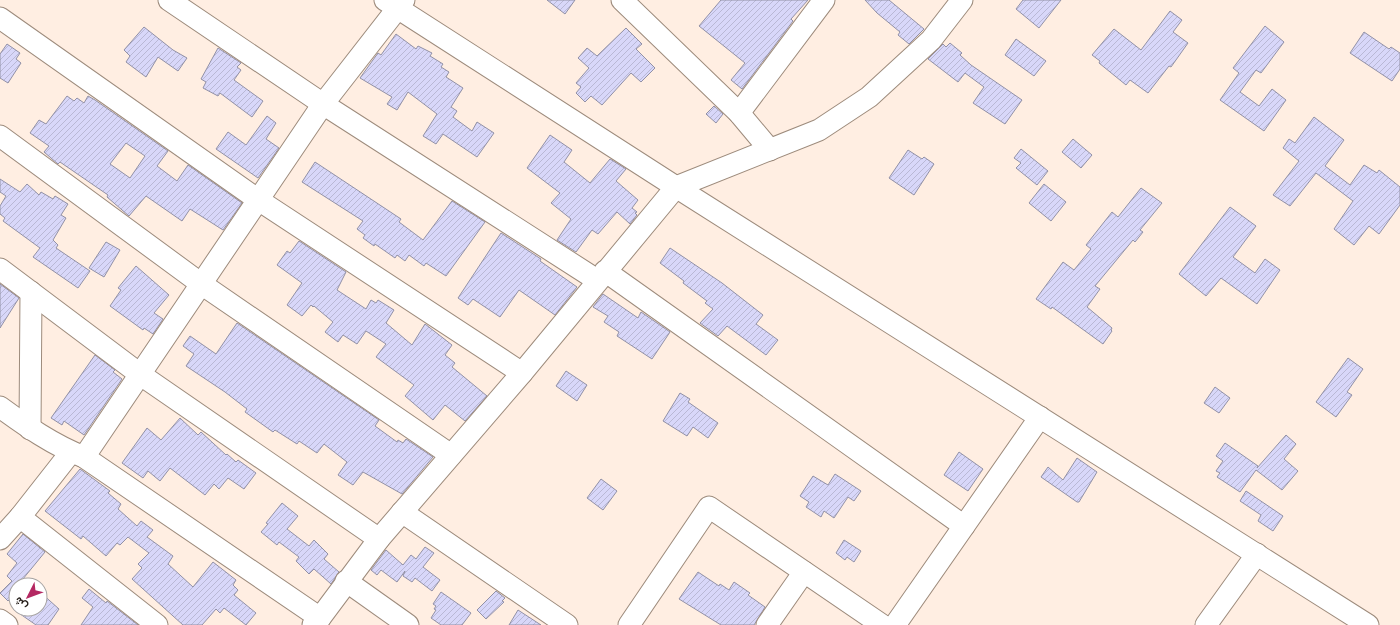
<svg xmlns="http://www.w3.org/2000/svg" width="1400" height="625" font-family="Signika,Vazirmatn,sans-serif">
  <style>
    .building { fill: url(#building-hatch); stroke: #9291a6; fill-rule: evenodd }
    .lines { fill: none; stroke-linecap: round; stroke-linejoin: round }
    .minor-casing { stroke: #9d8b7c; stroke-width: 23 }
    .minor { stroke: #fff; stroke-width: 21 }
  </style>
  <defs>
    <pattern id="building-hatch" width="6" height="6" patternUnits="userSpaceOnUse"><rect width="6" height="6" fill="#d8d7f9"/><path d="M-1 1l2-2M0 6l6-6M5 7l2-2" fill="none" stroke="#b9b8d5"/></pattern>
  </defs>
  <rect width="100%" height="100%" fill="#ffeee2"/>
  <g class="building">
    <polygon points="547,0 575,0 565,14"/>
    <polygon points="721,0 808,0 791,19 793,21 742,89 731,80 745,63 699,26"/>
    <polygon points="865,0 889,0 924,29 909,44 898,35 900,32 877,13"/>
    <polygon points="1023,0 1061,0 1039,28 1016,9"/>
    <polygon points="1170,11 1182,20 1173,32 1188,43 1171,67 1169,66 1148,93 1130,80 1126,85 1099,63 1100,61 1092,55 1114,29 1141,50"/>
    <polygon points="1265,26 1284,42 1261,73 1256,70 1240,92 1259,106 1272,89 1286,100 1264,131 1220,100 1239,73 1233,68"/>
    <polygon points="144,27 173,50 187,58 178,71 158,57 146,77 126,62 130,56 124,50"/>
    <polygon points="626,28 642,44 636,49 655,68 641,82 631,73 602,105 591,96 585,102 576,93 581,87 576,83 589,68 578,58 587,48 597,56"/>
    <polygon points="1364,32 1389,49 1391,47 1400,53 1400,69 1392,81 1350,53"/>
    <polygon points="396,34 416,49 418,46 432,53 430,56 443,64 441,67 449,72 446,77 463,88 451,107 457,111 453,117 472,131 477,122 494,133 477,157 443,134 436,144 423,136 437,114 408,92 397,110 387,104 392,97 360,78 378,53 381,55"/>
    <polygon points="1016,39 1046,61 1034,76 1005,55"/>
    <polygon points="950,43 962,53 960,55 971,65 1022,100 1005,124 973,103 984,87 965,73 958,82 928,59 943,44 946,47"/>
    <polygon points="7,44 20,53 16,59 21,63 8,83 0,78 0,54"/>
    <polygon points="218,48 241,63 237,67 241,70 234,80 263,101 252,117 220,93 218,96 203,88 206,82 201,79"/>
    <path d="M67 96 74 101 77 98 84 103 88 96 95 100 168 151 157 166 177 181 188 165 242 203 223 230 190 209 182 221 146 196 129 216 107 197 108 195 60 162 58 164 44 152 49 146 30 133 39 120 46 124ZM126 143 145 156 130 178 110 164Z"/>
    <polygon points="714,106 723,114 716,123 706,114"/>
    <polygon points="267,116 276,123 266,139 279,148 258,178 216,149 228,132 246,145"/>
    <polygon points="1314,117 1344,140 1325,166 1350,185 1364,165 1377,173 1379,170 1400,187 1400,205 1379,234 1369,226 1354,245 1334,229 1353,201 1316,173 1290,206 1273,195 1299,161 1283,148 1289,139 1295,143"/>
    <polygon points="550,135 572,150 564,162 590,183 610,159 626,169 616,181 638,200 632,208 637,212 635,213 637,215 630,224 617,212 598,234 592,230 576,252 557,240 571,219 551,203 560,193 527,168"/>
    <polygon points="1073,139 1092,155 1081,168 1062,152"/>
    <polygon points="1021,149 1048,171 1037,185 1016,168 1021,163 1014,158"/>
    <polygon points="908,150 922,159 924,157 934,164 914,195 889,178"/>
    <polygon points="315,162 401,219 399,222 423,240 452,201 485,222 446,276 426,263 424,266 409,255 405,261 397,255 395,258 375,244 374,246 363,238 365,235 357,229 363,221 302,182"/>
    <polygon points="0,179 20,192 27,184 39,195 41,192 53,199 55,196 68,204 61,215 66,218 53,240 58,245 56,248 90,271 78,288 33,257 40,248 3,221 5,218 0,214 0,206 6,196 0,192"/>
    <polygon points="1044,184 1066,202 1051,221 1029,203"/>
    <polygon points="1141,188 1162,203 1140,230 1143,232 1135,242 1133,240 1095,286 1100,289 1087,307 1112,328 1111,330 1112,331 1103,344 1052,307 1051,309 1036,299 1063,262 1074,270 1091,249 1086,245 1112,212 1118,217"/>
    <polygon points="1230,207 1256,226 1233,257 1255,273 1265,259 1280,270 1257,304 1221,278 1206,296 1179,274"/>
    <polygon points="501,233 541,259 540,261 577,287 555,315 519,290 500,317 473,299 468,305 458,298"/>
    <polygon points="299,241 346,272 337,290 366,309 371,300 376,303 378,300 394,310 386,323 412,345 425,324 452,345 445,355 455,363 452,367 487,396 465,421 445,405 433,420 405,396 414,385 376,357 386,344 366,331 357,344 343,335 338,342 325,332 333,322 314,306 313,307 311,305 302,316 287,305 302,283 277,265 287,251 290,253"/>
    <polygon points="106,242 120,250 104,277 89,268"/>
    <polygon points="670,248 722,283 763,315 756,324 778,340 766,355 727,326 718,336 700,323 713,309 705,303 707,301 683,283 684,281 660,263"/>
    <polygon points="136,266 169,295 154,313 163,319 153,334 144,328 143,330 110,306 121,290 118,288"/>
    <polygon points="0,284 19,298 0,328"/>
    <polygon points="603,294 638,318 641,312 670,332 652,359 617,336 619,332 604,322 608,316 593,307"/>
    <polygon points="237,323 379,420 375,426 397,442 398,440 403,443 406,439 433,457 402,494 363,472 353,485 338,475 347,462 324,444 317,453 299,441 297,444 275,430 273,432 245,412 247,409 225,392 186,366 194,354 183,346 190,336 216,354"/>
    <polygon points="95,355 115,370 113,372 122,379 84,435 64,421 62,425 51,418"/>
    <polygon points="1348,358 1363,369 1347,392 1352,395 1336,417 1316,402"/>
    <polygon points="566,371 587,385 577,401 556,386"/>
    <polygon points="1215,387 1230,398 1219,413 1204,403"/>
    <polygon points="680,393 690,399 688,402 718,423 708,438 693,427 687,436 663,421"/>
    <polygon points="180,418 198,435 201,432 226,455 227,454 236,462 238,460 256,473 244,489 228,478 219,489 214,484 205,495 170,468 160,481 148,471 143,478 122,463 147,428 161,440"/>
    <polygon points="1286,435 1296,444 1284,459 1298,471 1282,490 1256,470 1240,492 1217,477 1220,473 1216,471 1223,461 1216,456 1225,443 1258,466 1257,468"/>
    <polygon points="959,452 983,469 968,491 944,475"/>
    <polygon points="1077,458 1097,472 1079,502 1077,502 1041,477 1048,467 1063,480"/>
    <polygon points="80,469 110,491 108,493 121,504 118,509 137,526 141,521 153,530 147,537 173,556 168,564 193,587 213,562 236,580 233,585 238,590 234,595 256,613 246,625 224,608 220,613 216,609 202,625 183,625 132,579 142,568 138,564 149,553 128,537 120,545 117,543 106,556 83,536 81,539 45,511"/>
    <polygon points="835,474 861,491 854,501 848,497 834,518 824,511 821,517 806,507 809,502 800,496 813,476 828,485"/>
    <polygon points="601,479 617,491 603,510 587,498"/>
    <polygon points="1246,491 1283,516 1273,531 1258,521 1261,515 1240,501"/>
    <polygon points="282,503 298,516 287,529 309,546 314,540 328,554 324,559 339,572 331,584 314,569 309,574 296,561 299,557 279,542 277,545 261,532 268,524 266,523"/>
    <polygon points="23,534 45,552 18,585 16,584 16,593 8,601 0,593 12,581 7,576 17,563 7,554"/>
    <polygon points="844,540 861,551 854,562 847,557 845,560 836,553"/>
    <polygon points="425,547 434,553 423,567 440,580 432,591 415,578 412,582 403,576 405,571 397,582 381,570 377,575 371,570 386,550 403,565 411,555 416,559"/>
    <polygon points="698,572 719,586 720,584 729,590 734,582 750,593 748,595 765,607 754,625 721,625 679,599"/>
    <polygon points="89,589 106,603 107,601 138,625 81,625 93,607 82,598"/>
    <polygon points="496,591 505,598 502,601 504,602 486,619 477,610"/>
    <polygon points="40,592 59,609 48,625 36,625 13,609 40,609"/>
    <polygon points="441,592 471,613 462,625 441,625 431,618 436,610 434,609 436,606 433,604"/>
    <polygon points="518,610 541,625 509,625"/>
  </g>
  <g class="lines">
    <defs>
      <g id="minor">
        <polyline points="169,0 323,104 597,280"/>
        <polyline points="385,0 676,187 1368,625"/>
        <polyline points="622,0 739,113 770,150"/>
        <polyline points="0,18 257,199 522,373"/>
        <polyline points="739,113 824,0"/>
        <polyline points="0,136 200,283 451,455"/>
        <polyline points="0,269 141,375 379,539"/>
        <polyline points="605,271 964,526"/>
        <path d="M0 407C26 426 53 445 84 457L320 618"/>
        <polyline points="30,429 31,292"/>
        <polyline points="84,457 323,104 404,0"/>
        <polyline points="402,512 567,625"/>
        <polyline points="20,517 157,625"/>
        <polyline points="0,539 20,517 71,452"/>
        <polyline points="346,581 408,625"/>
        <polyline points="0,620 7,625"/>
        <polyline points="313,625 320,618 379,539 522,373 676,187 819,130 869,97 931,40 962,0"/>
        <polyline points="629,625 709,507 882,625"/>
        <polyline points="767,625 804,572"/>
        <polyline points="895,625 1040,417"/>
        <polyline points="1206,625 1257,554"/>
      </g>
    </defs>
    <use href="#minor" class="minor-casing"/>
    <use href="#minor" class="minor"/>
  </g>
  <g transform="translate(28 597) rotate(228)"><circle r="19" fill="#ffffff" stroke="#a7a4a2"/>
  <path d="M0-3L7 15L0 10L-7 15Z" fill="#b42862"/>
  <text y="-6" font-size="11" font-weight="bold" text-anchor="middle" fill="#231c17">ش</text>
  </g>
</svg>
